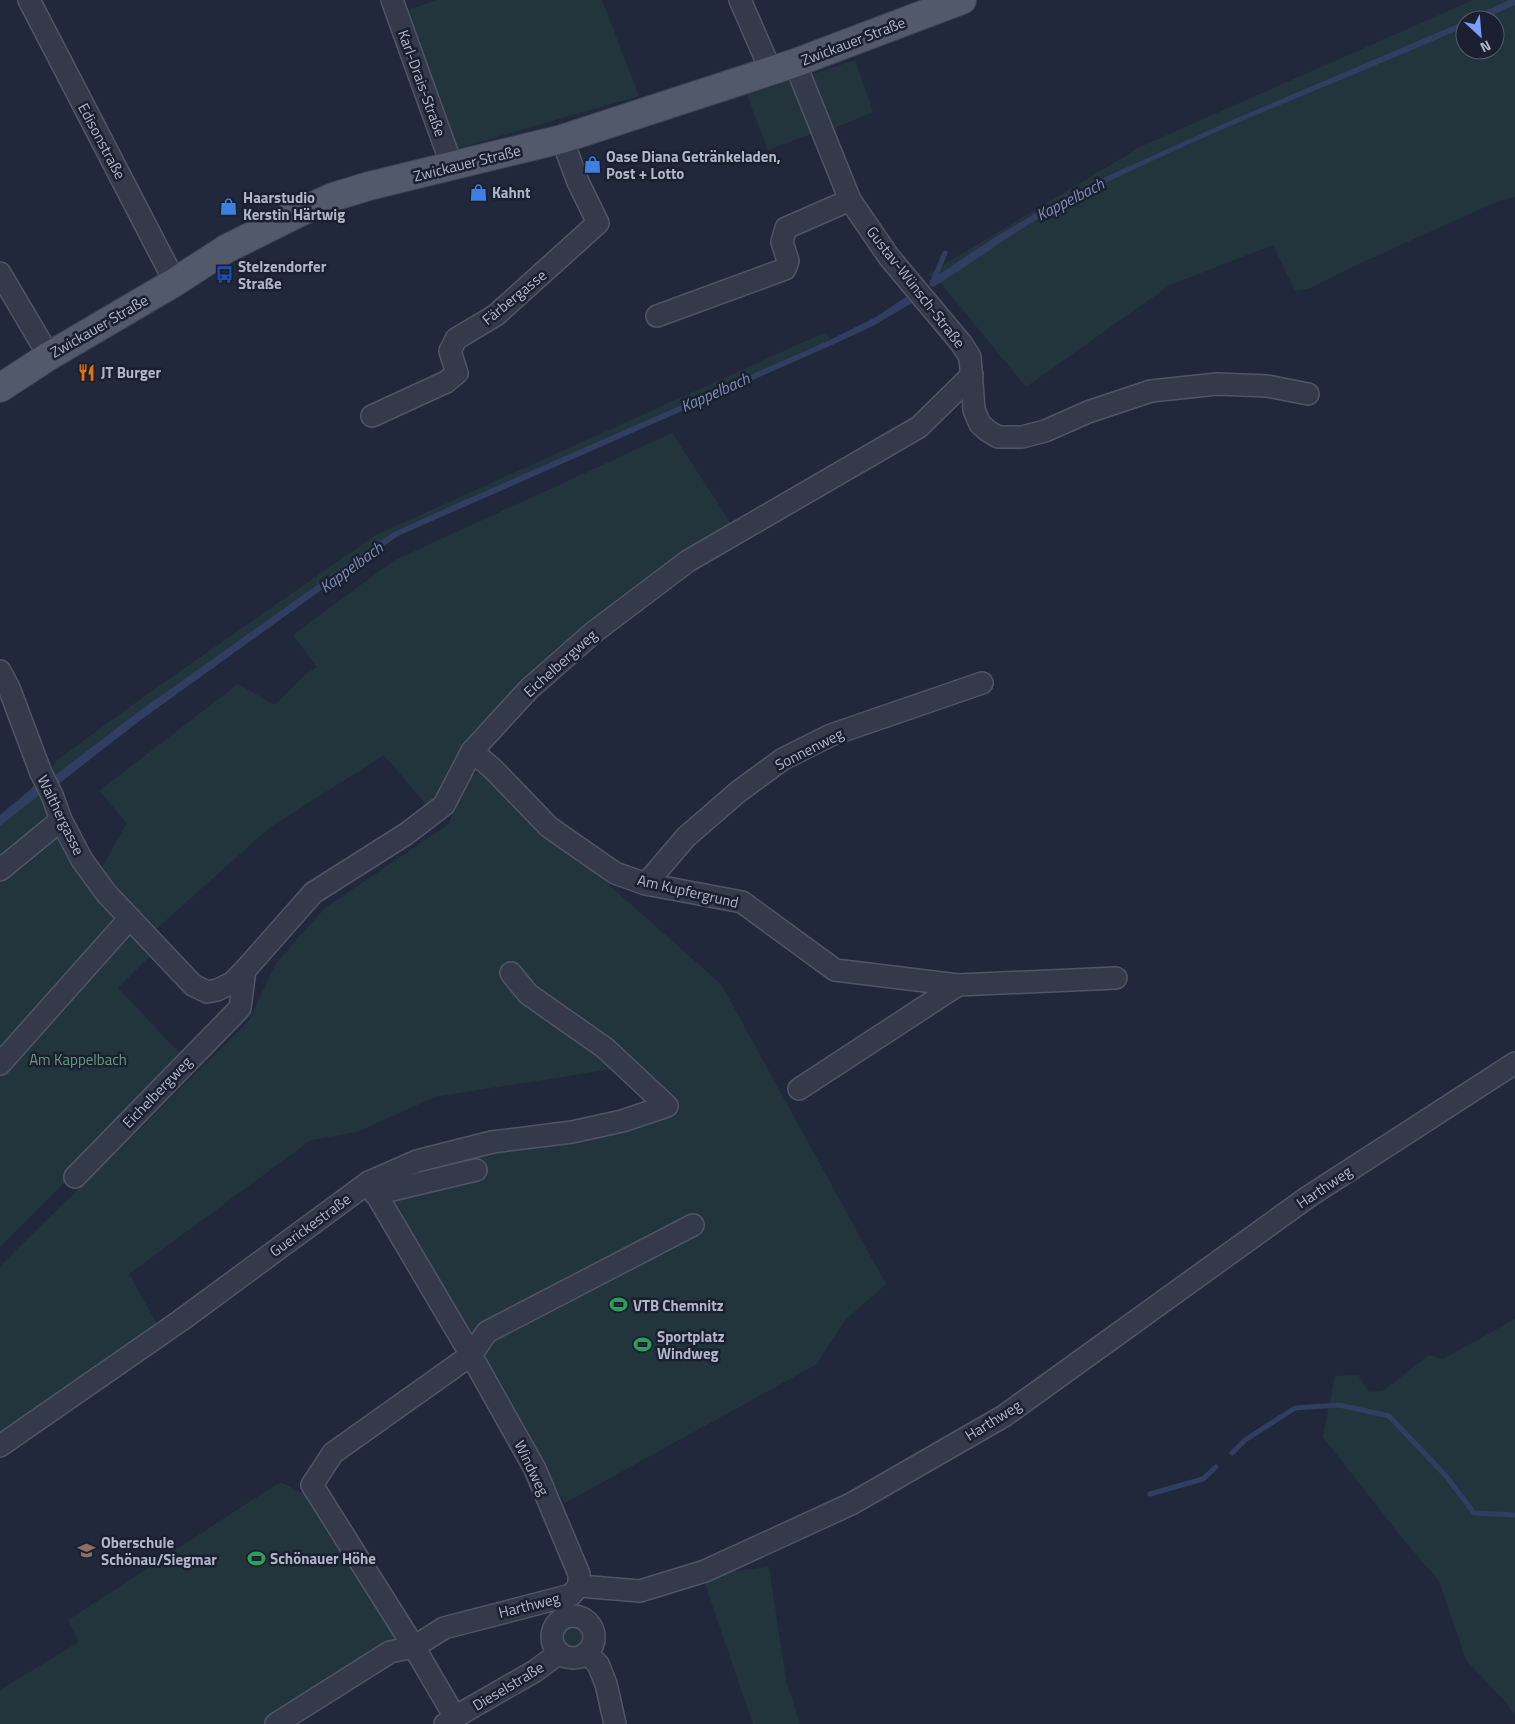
<svg xmlns="http://www.w3.org/2000/svg" width="1515" height="1724" font-family="'Titillium Web',sans-serif">
  <style>
    .green { fill: #23353c; fill-rule: evenodd }
    .water { fill: #323e61 }
    .lines { fill: none; stroke-linecap: round; stroke-linejoin: round }
    .stream { stroke: #323e61; stroke-width: 5 }
    .minor-casing { stroke: #505566; stroke-width: 24 }
    .major-casing { stroke: #3e4454; stroke-width: 30 }
    .minor { stroke: #353a4b; stroke-width: 21 }
    .major { stroke: #52596b; stroke-width: 28 }
    .labels { text-anchor: middle; dominant-baseline: central; stroke-width: 5; stroke-linejoin: round; paint-order: stroke }
    .street-label { font-size: 15px; fill: #b0b5c7; stroke: #1a2030 }
    .poi-label { font-size: 15px; font-weight: bold; fill: #b0b5c7; stroke: #1a2030; text-anchor: start }
    .park-label { font-size: 15px; fill: #66997a; stroke: #1a2030 }
    .water-label { font-size: 16px; font-style: italic; fill: #7e8cb5; stroke: #1a2030 }
  </style>
  <rect width="100%" height="100%" fill="#21283b"/>
  <g class="green">
    <polygon points="437,0 602,0 639,96 455,149 405,11"/>
    <path d="M1473 0H1515V197L1496 202 1361 263 1308 289 1295 291 1273 245 1170 285 1026 387 943 286 928 274 1142 146ZM1465 20H1495V50H1465Z"/>
    <polygon points="855,60 873,112 832,129 811,78 813,74"/>
    <polygon points="790,81 811,134 768,150 747,95"/>
    <polygon points="826,332 830,340 451,506 394,532 362,553 138,712 50,779 48,773 57,760 153,690 376,535"/>
    <polygon points="672,433 732,525 683,554 583,627 520,685 460,752 430,809 384,755 269,828 154,931 100,871 127,823 99,791 238,684 274,705 305,675 317,667 293,635 393,561"/>
    <polygon points="481,772 721,984 886,1284 845,1320 817,1364 565,1503 484,1363 429,1261 395,1203 394,1185 411,1170 521,1147 668,1112 618,1068 435,1097 357,1132 311,1140 129,1274 158,1326 0,1436 0,1266 248,1022 276,963 325,908 449,824 459,791 468,778"/>
    <polygon points="43,792 53,820 0,865 0,826"/>
    <polygon points="55,835 91,890 155,951 118,988 187,1061 0,1247 0,879"/>
    <polygon points="1515,1319 1515,1716 1505,1701 1466,1660 1439,1581 1403,1539 1323,1437 1335,1376 1358,1375 1369,1392 1384,1390 1429,1355 1443,1359"/>
    <polygon points="280,1482 305,1494 401,1639 265,1724 0,1724 0,1690 79,1642 68,1620"/>
    <polygon points="769,1567 786,1680 800,1724 753,1724 702,1575"/>
    <circle cx="573" cy="1635" r="11"/>
  </g>
  <g class="water">
    <polygon points="1509,0 1515,0 1515,5 1481,20 1466,20"/>
    <path d="M1465 21V27C1329 87 1188 138 1057 208 1013 231 975 262 933 287L929 281 994 238 1068 194 1223 124Z"/>
    <polygon points="906,297 912,303 873,326 832,345 398,536 327,586 138,722 56,786 50,779 138,712 362,553 394,532 451,506 830,340 876,317"/>
    <polygon points="38,780 43,792 0,826 0,815 30,790"/>
  </g>
  <g class="lines">
    <g class="stream">
      <polyline points="932,284 945,253"/>
      <polyline points="1232,1453 1245,1440 1295,1408 1339,1405 1389,1416 1446,1476 1474,1513 1515,1515"/>
      <polyline points="1150,1494 1203,1479 1216,1467"/>
    </g>
    <defs>
      <g id="minor">
        <polyline points="29,0 175,282"/>
        <polyline points="392,0 452,166"/>
        <polyline points="740,0 771,71"/>
        <polyline points="795,63 850,200 889,257 961,343 970,357 974,410 980,424 988,431 998,437 1022,437 1045,431 1088,412 1151,391 1217,384 1267,386 1308,394"/>
        <polyline points="0,273 49,356"/>
        <polyline points="657,316 785,269 788,261 782,242 786,228 850,200"/>
        <polyline points="372,416 446,382 457,373 450,351 456,339 496,315 598,223 578,182 562,139"/>
        <polyline points="0,671 9,688 41,773 52,795 61,820 82,860 106,893 193,985 207,992 217,990 232,983 245,970 313,893 406,834 444,805 472,751 529,689 594,632 688,561 919,427 972,375"/>
        <polyline points="472,751 493,769 549,827 615,873 646,884 742,902 835,970 958,985 1116,978"/>
        <polyline points="0,870 61,820"/>
        <polyline points="646,884 686,837 738,792 783,759 831,735 982,683"/>
        <polyline points="0,1064 130,918"/>
        <polyline points="799,1089 958,985"/>
        <polyline points="75,1177 240,1008 245,970"/>
        <polyline points="369,1182 471,1355 535,1469 579,1574 579,1586"/>
        <polyline points="375,1194 476,1170"/>
        <polyline points="0,1446 180,1321 369,1182 417,1161 492,1142 572,1132 622,1121 667,1106 605,1048 528,994 511,973"/>
        <polyline points="579,1586 640,1591 705,1571 851,1504 1004,1416 1308,1197 1515,1063"/>
        <circle cx="573" cy="1637" r="21"/>
        <polyline points="586,1653 598,1664 606,1684 615,1724"/>
        <polyline points="455,1717 535,1671 559,1653"/>
        <polyline points="276,1724 390,1652 414,1647 444,1628 571,1595 579,1586"/>
        <polyline points="445,1724 455,1717 414,1647 312,1485 333,1453 471,1355 487,1332 693,1225"/>
      </g>
      <polyline id="major" points="0,388 49,356 175,282 226,249 296,214 333,197 369,186 562,139 795,63 962,0"/>
    </defs>
    <use href="#minor" class="minor-casing"/>
    <use href="#major" class="major-casing"/>
    <use href="#minor" class="minor"/>
    <use href="#major" class="major"/>
  </g>
  <defs>
    <symbol id="shop-bare" viewBox="-9 -9 18 18"><path d="M-5-2.5h2.3a2.7 3.5 0 0 1 5.4 0H5L5.5 6h-11ZM-1.5-2.5h3a1.5 2.3 0 0 0-3 0Z" fill="#3f7fe0" stroke="#1a2030" stroke-width="2.5" paint-order="stroke"/></symbol>
    <symbol id="bus-bare" viewBox="-9 -9 18 18"><path d="M-5-6H5V4H4V6H2V4H-2V6H-4V4H-5ZM-3.5-4V0h7V-4ZM-3.5 1.2v1.5H-2V1.2ZM2 1.2v1.5H3.5V1.2Z" fill="#1a4fb4" stroke="#1a2030" stroke-width="2.5" paint-order="stroke"/></symbol>
    <symbol id="restaurant-bare" viewBox="-9 -9 18 18"><path d="M-5-6h1v4h1v-4h1v4h1v-4h1v5L-1.5 .5V6h-2V.5L-5-1ZM5-6V6H3V1.5H1.5Q1.5-4 5-6Z" fill="#e8710a" stroke="#1a2030" stroke-width="2.5" paint-order="stroke"/></symbol>
    <symbol id="stadium-bare" viewBox="-9 -9 18 18"><path d="M0-5a6.5 5 0 1 0 0 10a6.5 5 0 1 0 0-10ZM-3.5-1.8h7v3.6h-7Z" fill="#2e9e5b" stroke="#1a2030" stroke-width="2.5" paint-order="stroke"/></symbol>
    <symbol id="school-bare" viewBox="-9 -9 18 18"><path d="M0-5L7-2L0 1L-7-2ZM-4 1L0 2.5L4 1V4Q0 6-4 4Z" fill="#8d6e63" stroke="#1a2030" stroke-width="2.5" paint-order="stroke"/></symbol>
  </defs>
  <g fill-rule="evenodd">
    <use href="#shop-bare" x="580" y="152" width="25" height="25"/>
    <use href="#shop-bare" x="466" y="180" width="25" height="25"/>
    <use href="#shop-bare" x="216" y="194" width="25" height="25"/>
    <use href="#bus-bare" x="212" y="262" width="25" height="25"/>
    <use href="#restaurant-bare" x="74" y="360" width="25" height="25"/>
    <use href="#stadium-bare" x="606" y="1292" width="25" height="25"/>
    <use href="#stadium-bare" x="630" y="1332" width="25" height="25"/>
    <use href="#school-bare" x="74" y="1538" width="25" height="25"/>
    <use href="#stadium-bare" x="244" y="1546" width="25" height="25"/>
  </g>
  <g class="labels">
    <g class="street-label">
      <text transform="translate(853 41) rotate(-21)">Zwickauer Straße</text>
      <text transform="translate(422 83) rotate(70)">Karl-Drais-Straße</text>
      <text transform="translate(102 141) rotate(62)">Edisonstraße</text>
      <text transform="translate(467 163) rotate(-14)">Zwickauer Straße</text>
      <text transform="translate(916 287) rotate(52)">Gustav-Wünsch-Straße</text>
      <text transform="translate(514 297) rotate(-39)">Färbergasse</text>
      <text transform="translate(99 326) rotate(-30)">Zwickauer Straße</text>
      <text transform="translate(560 663) rotate(-42)">Eichelbergweg</text>
      <text transform="translate(809 749) rotate(-27)">Sonnenweg</text>
      <text transform="translate(61 815) rotate(64)">Walthergasse</text>
      <text transform="translate(688 891) rotate(13)">Am Kupfergrund</text>
      <text transform="translate(157 1092) rotate(-46)">Eichelbergweg</text>
      <text transform="translate(1324 1187) rotate(-34)">Harthweg</text>
      <text transform="translate(310 1225) rotate(-36)">Guerickestraße</text>
      <text transform="translate(993 1420) rotate(-32)">Harthweg</text>
      <text transform="translate(532 1468) rotate(64)">Windweg</text>
      <text transform="translate(529 1605) rotate(-14)">Harthweg</text>
      <text transform="translate(508 1686) rotate(-31)">Dieselstraße</text>
    </g>
    <g class="poi-label">
      <text x="606" y="156">Oase Diana Getränkeladen,<tspan x="606" dy="17">Post + Lotto</tspan></text>
      <text x="492" y="192">Kahnt</text>
      <text x="243" y="197">Haarstudio<tspan x="243" dy="17">Kerstin Härtwig</tspan></text>
      <text x="238" y="266">Stelzendorfer<tspan x="238" dy="17">Straße</tspan></text>
      <text x="101" y="372">JT Burger</text>
      <text x="633" y="1305">VTB Chemnitz</text>
      <text x="657" y="1336">Sportplatz<tspan x="657" dy="17">Windweg</tspan></text>
      <text x="101" y="1542">Oberschule<tspan x="101" dy="17">Schönau/Siegmar</tspan></text>
      <text x="270" y="1558">Schönauer Höhe</text>
    </g>
    <g class="park-label">
      <text x="78" y="1059">Am Kappelbach</text>
    </g>
    <g class="water-label">
      <text transform="translate(1070 199) rotate(-27)">Kappelbach</text>
      <text transform="translate(715 392) rotate(-24)">Kappelbach</text>
      <text transform="translate(351 567) rotate(-36)">Kappelbach</text>
    </g>
  </g>
  <g transform="translate(1480 35) rotate(154)"><circle r="24" fill="#1a2030" stroke="#565c6c"/>
  <path d="M0-4L9 19L0 12L-9 19Z" fill="#809cfc"/>
  <text y="-8" font-size="14" font-weight="bold" text-anchor="middle" fill="#b0b5c7">N</text>
  </g>
</svg>
